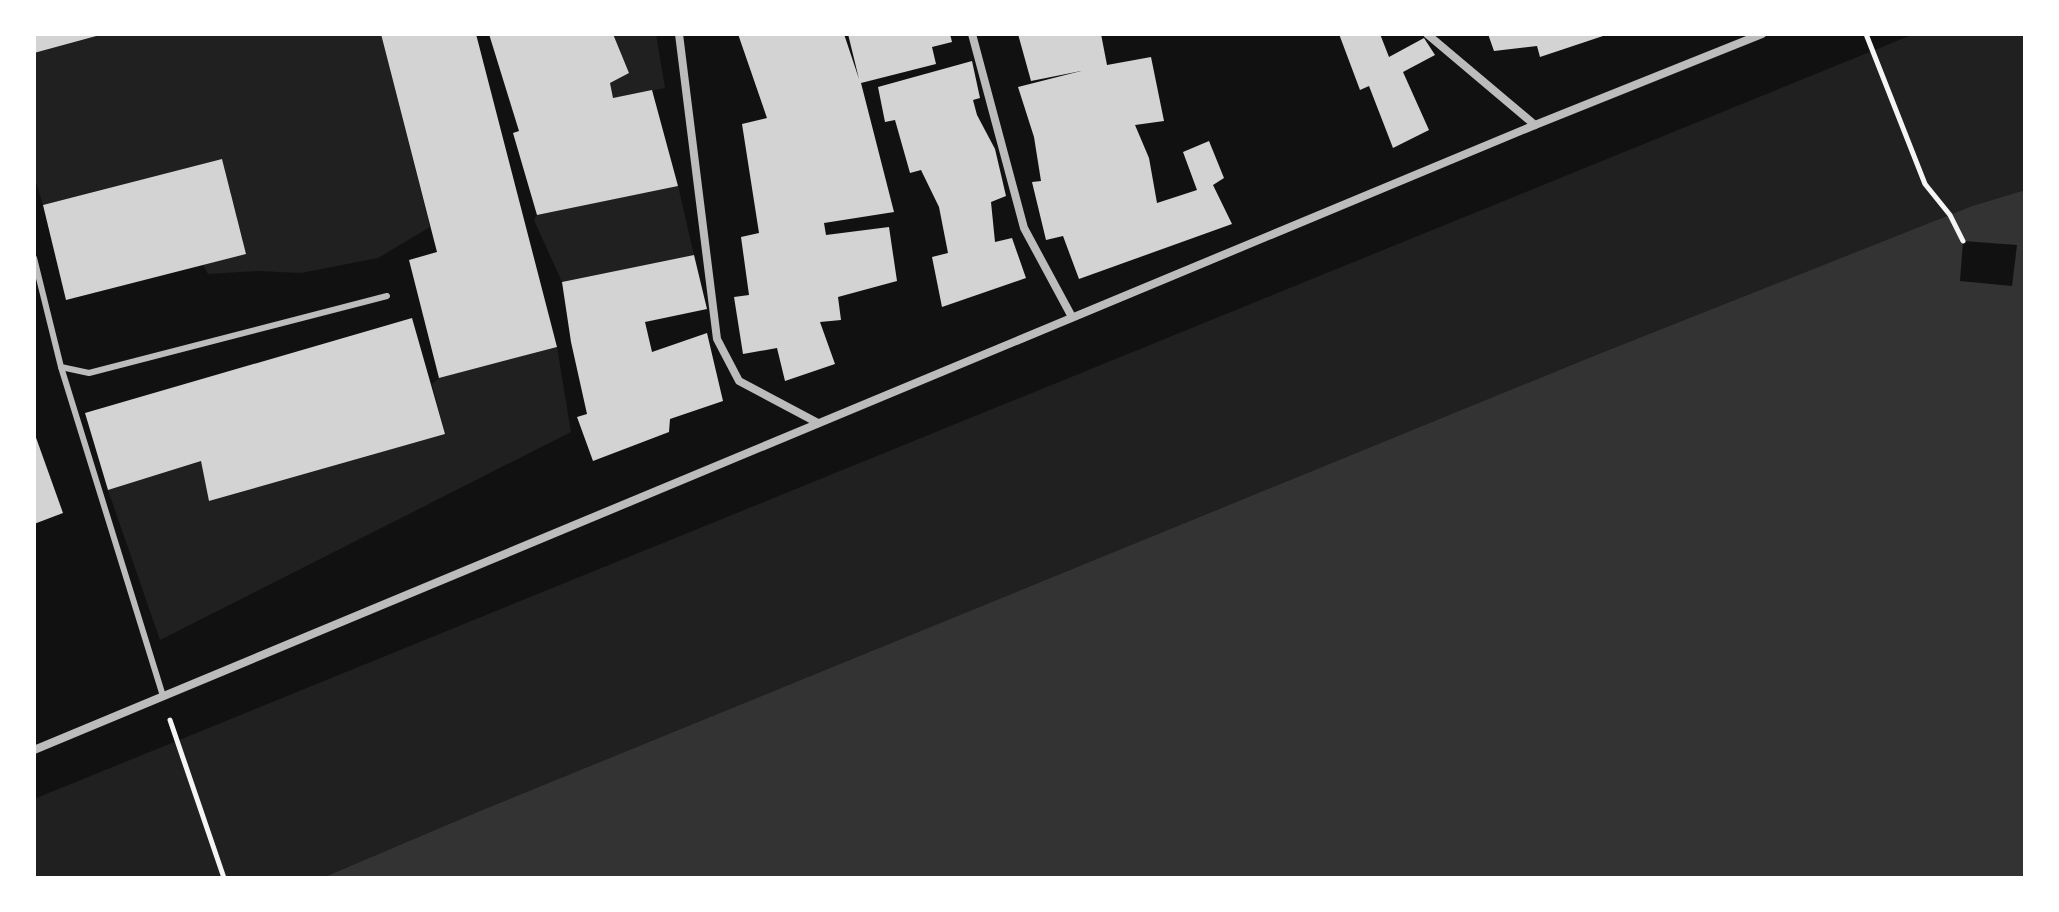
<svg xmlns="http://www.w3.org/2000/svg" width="2059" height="912" font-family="Ubuntu,sans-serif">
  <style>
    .green { fill: #202020 }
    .water { fill: #333 }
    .pier { fill: #111 }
    .building { fill: #d3d3d3 }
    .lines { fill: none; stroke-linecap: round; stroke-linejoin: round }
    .path { stroke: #f5f5f5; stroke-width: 5 }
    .service { stroke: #bcbcbc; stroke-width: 6 }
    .minor { stroke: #bcbcbc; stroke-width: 8 }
  </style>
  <rect width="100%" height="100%" fill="#111"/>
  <g class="green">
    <polygon points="104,34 381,34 430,227 378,258 301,273 257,271 208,274 203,265 246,253 222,159 43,205 34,176 34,53"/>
    <polygon points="613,34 656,34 665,88 613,98 610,83 629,73"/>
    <polygon points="1914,34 2025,34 2025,190 1972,206 1591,357 475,813 322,878 34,878 34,799"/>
    <polygon points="678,186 694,255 562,282 534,220 537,215"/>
    <polygon points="557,347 571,432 160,640 108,490 201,461 210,501 445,434 432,384 439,378"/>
  </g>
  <polygon class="water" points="2025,190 2025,878 322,878 475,813 1591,357 1972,206"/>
  <polygon class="pier" points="1963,241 2017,245 2012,286 1960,281"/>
  <g class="building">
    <polygon points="34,34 100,34 100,35 34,53"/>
    <polygon points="381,34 476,34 557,347 439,378 409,260 437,252"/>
    <polygon points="489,34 613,34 629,73 610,83 613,98 652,90 678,186 537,215 513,133 519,131"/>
    <polygon points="738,34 844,34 859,79 848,34 950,34 952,42 932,47 936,64 861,83 894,212 824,223 826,235 889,227 897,281 838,297 841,320 820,322 835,364 785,381 777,348 743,354 734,297 749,295 741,237 759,233 742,124 767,118"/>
    <polygon points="1018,34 1101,34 1107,65 1151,57 1164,121 1135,125 1149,158 1157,203 1197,190 1183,152 1209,141 1224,178 1213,185 1232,224 1079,279 1063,236 1046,240 1032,182 1041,181 1034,137 1018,87 1081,71 1031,81"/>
    <polygon points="1339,34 1380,34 1389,57 1424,38 1435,55 1403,72 1429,130 1393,148 1369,86 1360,90"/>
    <polygon points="1488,34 1609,34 1540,57 1537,46 1494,51"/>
    <polygon points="972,61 980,98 973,100 977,115 995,149 1006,196 991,202 995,242 1012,238 1026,278 942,307 932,257 948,253 939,207 921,170 910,173 895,120 885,122 878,87"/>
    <polygon points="222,159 246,254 66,300 43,205"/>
    <polygon points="694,255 707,309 645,322 652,352 707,333 723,401 670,419 669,432 593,461 577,417 587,414 571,342 562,282"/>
    <polygon points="412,318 445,434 209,501 201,461 108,490 85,413"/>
    <polygon points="34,432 63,513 34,524"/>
  </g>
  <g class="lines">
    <g class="path">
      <polyline points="1866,34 1925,184 1950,215 1963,241"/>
      <polyline points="170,720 224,878"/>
    </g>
    <g class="service">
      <polyline points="34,258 61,367 89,373 387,296"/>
      <polyline points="61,367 163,696"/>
    </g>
    <g class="minor">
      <polyline points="679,34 717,339 739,381 818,423"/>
      <polyline points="972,34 1024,228 1072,317"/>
      <polyline points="1427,34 1535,125"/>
      <polyline points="34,750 1535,125 1762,34"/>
    </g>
  </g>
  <rect width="2059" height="912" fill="none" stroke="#ffffff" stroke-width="72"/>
</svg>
